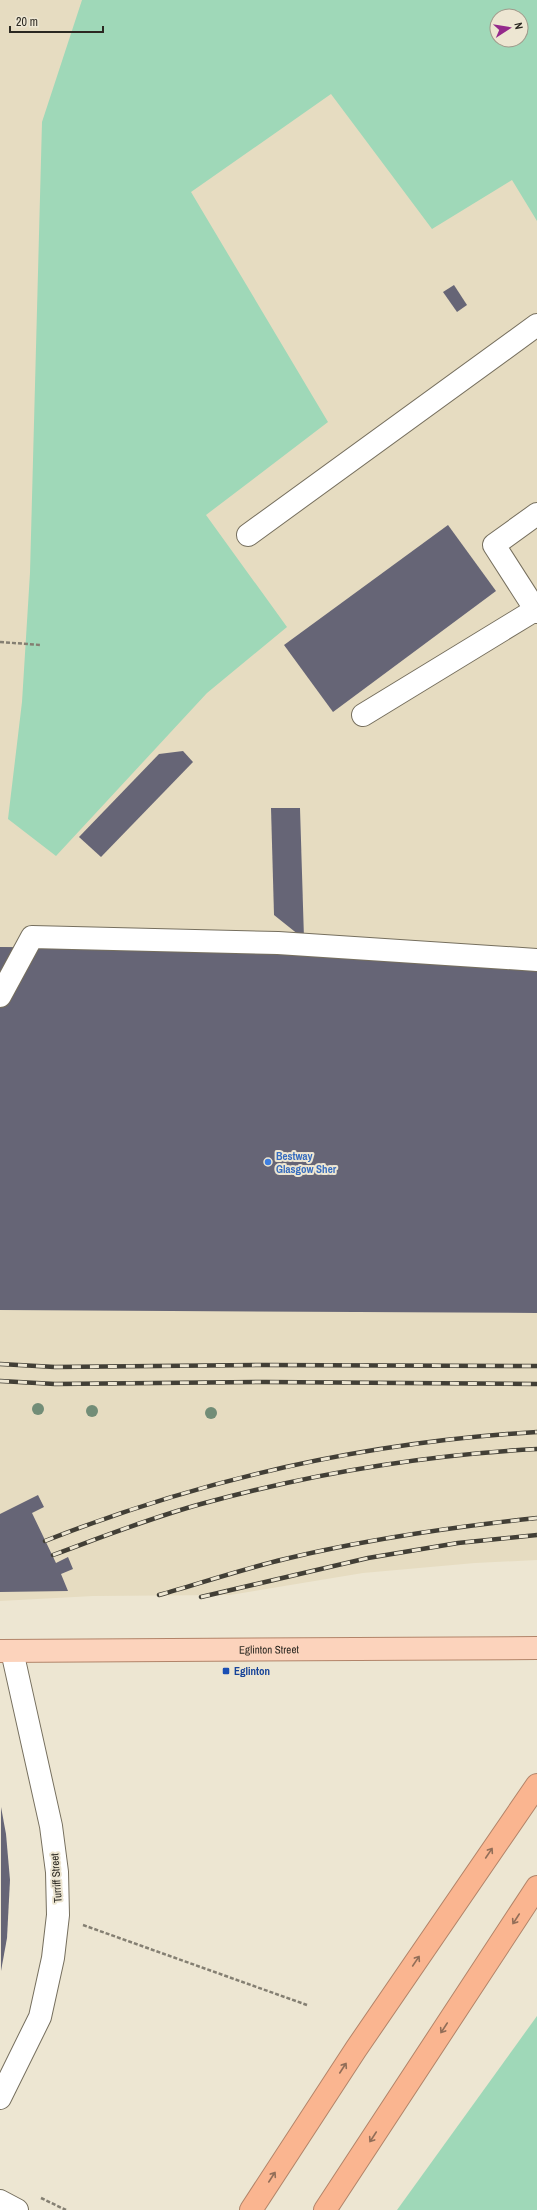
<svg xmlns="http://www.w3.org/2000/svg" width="537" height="2210" font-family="'Archivo Narrow',sans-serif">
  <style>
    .built { fill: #e6dcc1; fill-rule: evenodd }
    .green { fill: #9fd8b8; fill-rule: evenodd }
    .building { fill: #666576 }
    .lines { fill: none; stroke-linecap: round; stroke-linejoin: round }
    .minor-casing { stroke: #766f5e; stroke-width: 24 }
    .major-casing { stroke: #b28469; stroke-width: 24 }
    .highway-casing { stroke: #b28469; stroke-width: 24 }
    .path { stroke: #847f72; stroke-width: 2.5; stroke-dasharray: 4 2; stroke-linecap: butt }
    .minor { stroke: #fff; stroke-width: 22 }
    .major { stroke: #fcd3bc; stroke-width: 22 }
    .highway { stroke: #fab590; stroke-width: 22 }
    .rail-casing { stroke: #423f36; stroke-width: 4.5 }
    .rail { stroke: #ede6d2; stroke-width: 3; stroke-dasharray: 9; stroke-linecap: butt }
    .tree { fill: #728d77 }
    .oneway { stroke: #926e58 }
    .shop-dot { fill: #3f7fe0; stroke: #ede6d2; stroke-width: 1.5 }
    .transit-dot { fill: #1a4fb4; stroke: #ede6d2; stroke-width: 1.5 }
    .labels { text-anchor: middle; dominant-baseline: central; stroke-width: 4; stroke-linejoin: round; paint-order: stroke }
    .shop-label { font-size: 11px; font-weight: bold; fill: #366cbe; stroke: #ede6d2; text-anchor: start }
    .street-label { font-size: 11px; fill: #2b2821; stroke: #ede6d2 }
    .transit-label { font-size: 11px; font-weight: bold; fill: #164399; stroke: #ede6d2; text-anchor: start }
  </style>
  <rect width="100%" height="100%" fill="#ede6d2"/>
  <path class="built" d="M0 0H537V1560L475 1563 363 1573 230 1595 93 1596 0 1601ZM497 16H521V40H497Z"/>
  <g class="green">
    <path d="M82 0H537V221L512 180 432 229 331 94 191 192 328 422 206 515 287 627 207 693 56 856 8 819 22 702 30 573 42 122ZM497 16H521V40H497Z"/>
    <polygon points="537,2016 537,2210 397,2210"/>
  </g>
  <g class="building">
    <polygon points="454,285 467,305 457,312 443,292"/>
    <polygon points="448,525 496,591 333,712 284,645"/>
    <polygon points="183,751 193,762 101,857 79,837 159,754"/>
    <polygon points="271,808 300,808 304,939 274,915"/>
    <polygon points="0,947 537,950 537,1313 0,1310"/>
    <polygon points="38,1495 44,1507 32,1513 56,1563 68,1557 73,1569 61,1574 68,1591 0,1592 0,1514"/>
    <polygon points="1,1807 6,1834 10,1880 7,1938 1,1971"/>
  </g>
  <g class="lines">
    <defs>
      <g id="minor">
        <polyline points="537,514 494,545 537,612"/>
        <polyline points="248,535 537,325"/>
        <polyline points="363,715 535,610"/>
        <polyline points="0,996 32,937 278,943 537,960"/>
        <polyline points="0,2098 40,2017 53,1958 58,1915 57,1872 51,1826 12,1651"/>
        <polyline points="0,2201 17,2210"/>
      </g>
      <g id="major">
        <path id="s1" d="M0 1651 537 1648"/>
      </g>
      <g id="highway">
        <polyline points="251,2210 356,2049 537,1785"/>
        <polyline points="325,2210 537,1887"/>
      </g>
    </defs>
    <use href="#minor" class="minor-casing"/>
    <use href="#major" class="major-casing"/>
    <use href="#highway" class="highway-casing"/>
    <g class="path">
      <polyline points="0,642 41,645"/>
      <polyline points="83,1925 307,2005"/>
      <polyline points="41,2198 66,2210"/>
    </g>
    <use href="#minor" class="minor"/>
    <use href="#major" class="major"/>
    <use href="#highway" class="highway"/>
    <defs>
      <g id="rail">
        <polyline points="0,1364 55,1367 266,1365 537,1366"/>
        <polyline points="0,1381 55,1384 266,1382 537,1384"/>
        <path d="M45 1541C202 1479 368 1442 537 1432"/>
        <path d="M53 1555C102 1537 150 1518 201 1504 310 1474 424 1455 537 1449"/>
        <path d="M159 1595C201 1583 243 1569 285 1559 368 1539 452 1527 537 1518"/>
        <polyline points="201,1597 368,1558 458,1543 537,1535"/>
      </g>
    </defs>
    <use href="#rail" class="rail-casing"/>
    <use href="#rail" class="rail"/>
  </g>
  <g class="tree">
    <circle cx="38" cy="1409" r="6"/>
    <circle cx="92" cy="1411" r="6"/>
    <circle cx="211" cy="1413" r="6"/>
  </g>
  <defs><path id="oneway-shaft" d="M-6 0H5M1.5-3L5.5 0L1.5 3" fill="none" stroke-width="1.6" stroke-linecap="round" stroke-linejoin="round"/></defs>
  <g class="oneway">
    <use href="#oneway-shaft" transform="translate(489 1853) rotate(-56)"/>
    <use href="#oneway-shaft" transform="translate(516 1919) rotate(123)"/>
    <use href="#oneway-shaft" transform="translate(416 1961) rotate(-56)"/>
    <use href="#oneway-shaft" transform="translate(444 2028) rotate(123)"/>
    <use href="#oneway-shaft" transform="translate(343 2068) rotate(-57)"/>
    <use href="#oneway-shaft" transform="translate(373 2137) rotate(123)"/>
    <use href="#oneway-shaft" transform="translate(272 2177) rotate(-57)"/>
  </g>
  <circle class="shop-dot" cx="268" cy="1162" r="4"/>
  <rect class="transit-dot" x="222" y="1667" width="8" height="8" rx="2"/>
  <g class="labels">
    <g class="shop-label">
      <text x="276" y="1156">Bestway<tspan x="276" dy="13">Glasgow Sher</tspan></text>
    </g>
    <g class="street-label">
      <text stroke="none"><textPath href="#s1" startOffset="269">Eglinton Street</textPath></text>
      <text transform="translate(56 1878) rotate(-94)">Turriff Street</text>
    </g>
    <g class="transit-label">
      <text x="234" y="1671">Eglinton</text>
    </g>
  </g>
  <g transform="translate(509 28) rotate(78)"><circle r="19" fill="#ede6d2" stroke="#9f9a8b"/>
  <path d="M0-3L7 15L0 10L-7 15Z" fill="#94298b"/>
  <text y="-6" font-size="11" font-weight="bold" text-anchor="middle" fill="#2b2821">N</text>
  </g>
  <path d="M10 26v6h93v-6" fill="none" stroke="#2b2821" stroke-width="2"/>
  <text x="16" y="26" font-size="12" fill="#2b2821" stroke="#ede6d2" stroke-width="3" paint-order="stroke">20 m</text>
</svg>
